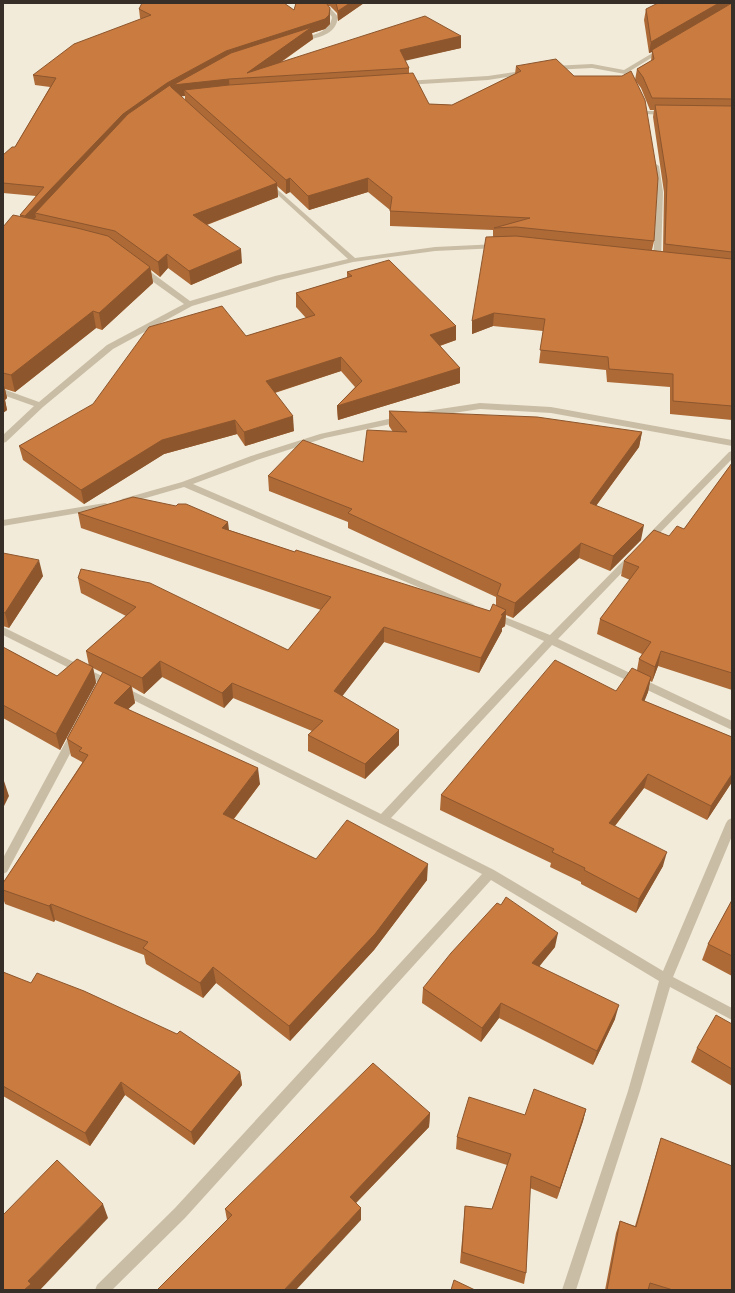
<svg xmlns="http://www.w3.org/2000/svg" width="735" height="1293" font-family="'Noto Sans',sans-serif">
  <style>
    .lines { fill: none; stroke-linecap: round; stroke-linejoin: round }
    .minor { fill: #cabda5; fill-rule: evenodd }
    .wall { fill: #ad6a37; fill-rule: evenodd }
    .shaded-wall { fill: #8d562d }
    .building { fill: #c97b40; stroke: #8d562d }
  </style>
  <rect width="100%" height="100%" fill="#f2ebd9"/>
  <g class="lines">
    <g class="minor">
      <path d="M308 3C323 3 329 5 338 17 336 36 317 37 301 42H297V40C311 35 330 33 332 17L326 9Z"/>
      <polygon points="661,48 666,49 625,74 592,68 552,70 549,68 552,66 592,64 624,70"/>
      <polygon points="529,70 532,72 531,73 488,80 405,85 402,83 405,81 488,76"/>
      <polygon points="647,111 667,111 670,113 667,115 645,114 645,112"/>
      <polygon points="656,164 659,166 663,192 661,260 657,262 653,260 657,192 653,166"/>
      <polygon points="269,182 355,258 435,247 498,244 502,246 498,248 435,251 353,262 280,280 192,306 113,349 43,407 6,442 3,443 3,435 34,406 3,395 3,389 39,402 107,345 184,304 138,271 138,267 144,267 190,301 275,276 348,259 267,185 266,184"/>
      <polygon points="480,403 551,407 732,440 732,446 551,413 480,409 420,418 416,415 420,412"/>
      <polygon points="402,416 405,417 406,419 405,421 325,438 257,460 193,484 473,604 475,606 473,608 467,608 184,487 125,504 120,501 122,499 182,482 251,456 320,434"/>
      <polygon points="732,451 732,459 651,542 645,542 643,540 645,538 729,452"/>
      <polygon points="105,503 108,504 110,506 108,508 3,526 3,520"/>
      <polygon points="632,554 637,557 635,559 558,639 732,721 732,730 552,645 391,818 494,870 663,971 726,823 728,820 732,818 732,836 673,977 732,1008 732,1020 670,987 640,1091 576,1290 562,1290 628,1091 659,981 491,880 185,1218 112,1290 95,1290 97,1285 175,1208 482,874 3,635 3,627 381,814 544,641 489,617 487,615 489,613 495,613 550,635 629,555"/>
      <polygon points="75,731 79,732 80,735 7,872 3,874 3,858 71,732"/>
    </g>
  </g>
  <g class="wall">
    <path d="M296 3H364L338 21 337 13 330 6H328L330 8V24L325 29 312 33 313 39 280 63 461 36V48L405 60 409 68V73L429 104 452 105 515 74 516 66 574 76 635 80 637 69 651 61 652 52 649 53 644 20 646 9 732 3V420L670 414V387L607 382 606 370 539 363 543 331 493 326 472 334V321L493 237V230L390 226V210L368 192 309 210 290 192 286 194 277 186 278 197 207 225 242 263 191 285 168 268 160 277 151 270 153 283 102 330 96 328 15 392 5 389 7 398 5 400 7 410 3 413V227L20 217V215L36 196 3 193V155L15 147 50 87 35 85 33 75 141 19 140 18 139 9 294 10ZM635 80 641 88 650 110H654L653 117 664 192 663 252 652 250 654 241ZM180 96H185V101Z"/>
    <polygon points="347,272 456,326 456,340 440,346 460,368 460,383 338,420 337,406 355,387 341,371 275,393 294,431 245,446 237,434 164,454 84,504 23,460 19,446 246,336 306,318 296,307 296,293 347,278"/>
    <polygon points="389,411 642,432 639,447 596,506 641,540 610,571 579,558 513,618 506,615 505,626 502,628 502,631 479,673 384,642 342,696 399,730 399,745 365,779 308,751 308,735 312,731 233,698 224,708 162,677 144,694 132,687 135,703 128,709 260,784 234,819 316,859 427,880 374,950 290,1041 216,983 203,998 146,964 144,955 55,920 54,922 5,904 3,898 3,883 82,763 82,762 71,756 67,739 103,673 93,668 96,683 60,750 3,718 3,647 57,676 89,666 86,651 126,616 81,593 78,578 288,650 321,610 81,528 78,513 229,530 295,552 490,611 496,606 496,597 348,528 348,522 269,491 268,476 363,462 393,432 389,426"/>
    <polygon points="732,463 732,690 658,666 652,682 650,681 648,692 644,701 732,737 732,782 707,820 644,788 615,826 663,866 636,913 581,884 581,882 550,867 551,863 440,810 441,795 616,691 637,670 639,659 642,654 597,634 600,619 630,580 621,576 624,561 669,536 684,529"/>
    <polygon points="3,553 43,576 9,628 3,626"/>
    <polygon points="732,900 732,976 702,960 708,944"/>
    <polygon points="555,947 539,966 615,1019 593,1065 499,1018 481,1042 422,1003 423,988"/>
    <polygon points="3,972 240,1072 242,1085 194,1145 125,1095 90,1146 3,1096"/>
    <polygon points="732,1024 732,1086 691,1062 697,1048"/>
    <polygon points="586,1109 583,1121 557,1199 530,1188 526,1273 524,1284 460,1263 464,1217 465,1206 492,1209 507,1165 456,1149 457,1137 525,1115"/>
    <polygon points="430,1113 429,1127 356,1203 361,1208 361,1220 227,1220 225,1209"/>
    <polygon points="661,1138 732,1290 605,1290 616,1233 620,1221 635,1226 657,1151"/>
  </g>
  <g class="shaded-wall">
    <polygon points="350,3 364,3 338,21 338,11"/>
    <polygon points="719,3 732,3 652,50 652,52 649,53 651,42"/>
    <polygon points="330,8 330,24 325,29 312,33 313,39 259,77 229,79 230,92 184,90 185,96 175,97 174,90 168,93 35,213 36,217 27,226 25,216 123,114 167,83 226,51"/>
    <polygon points="461,36 461,48 400,62 400,50"/>
    <polygon points="290,178 290,192 286,194 286,180"/>
    <polygon points="368,178 368,192 309,210 308,196"/>
    <polygon points="277,183 278,197 195,229 193,215"/>
    <polygon points="241,249 242,263 191,285 189,271"/>
    <polygon points="167,254 168,268 160,277 158,262"/>
    <polygon points="150,267 153,283 102,330 99,313"/>
    <polygon points="93,311 96,328 15,392 11,375"/>
    <polygon points="494,313 493,326 472,334 472,321"/>
    <polygon points="456,326 456,340 430,349 430,335"/>
    <polygon points="341,357 341,371 267,395 266,381"/>
    <polygon points="460,368 460,383 338,420 337,406"/>
    <polygon points="3,381 7,398 5,400 7,410 3,413"/>
    <polygon points="293,416 294,431 245,446 244,432"/>
    <polygon points="235,420 237,434 164,454 84,504 81,490 162,440"/>
    <polygon points="642,432 639,447 587,518 590,503"/>
    <polygon points="228,522 230,538 222,528"/>
    <polygon points="644,525 641,540 610,571 613,556"/>
    <polygon points="581,543 579,558 513,618 515,603"/>
    <polygon points="39,560 43,576 9,628 5,613"/>
    <polygon points="506,610 505,626 502,628 502,631 479,673 481,658 501,615"/>
    <polygon points="384,627 384,642 334,707 334,691"/>
    <polygon points="661,651 658,666 652,682 655,667"/>
    <polygon points="160,661 162,677 144,694 142,678"/>
    <polygon points="93,667 96,683 60,750 56,734"/>
    <polygon points="651,677 648,692 639,715 642,700"/>
    <polygon points="232,683 233,698 224,708 222,693"/>
    <polygon points="131,686 135,703 117,719 114,703"/>
    <polygon points="399,730 399,745 365,779 365,764"/>
    <polygon points="258,768 260,784 225,830 223,814"/>
    <polygon points="648,774 644,788 606,837 609,823"/>
    <polygon points="732,774 732,782 707,820 711,806"/>
    <polygon points="4,781 9,796 3,808 3,783"/>
    <polygon points="667,852 663,866 636,913 639,899"/>
    <polygon points="428,864 427,880 374,950 290,1041 289,1026"/>
    <polygon points="51,904 55,920 54,922 49,906"/>
    <polygon points="558,933 555,947 530,978 532,963"/>
    <polygon points="213,967 216,983 203,998 200,983"/>
    <polygon points="501,1003 499,1018 481,1042 482,1028"/>
    <polygon points="619,1005 615,1019 593,1065 597,1051"/>
    <polygon points="240,1072 242,1085 194,1145 191,1132"/>
    <polygon points="121,1082 125,1095 90,1146 85,1133"/>
    <polygon points="586,1109 583,1121 557,1199 560,1188"/>
    <polygon points="430,1113 429,1127 350,1209 350,1197"/>
    <polygon points="103,1204 108,1218 40,1290 24,1290 28,1281"/>
    <polygon points="361,1208 361,1220 296,1290 284,1290"/>
  </g>
  <g class="building">
    <polygon points="142,3 284,3 294,10 296,3 326,3 330,8 329,15 325,19 226,51 167,83 123,114 25,216 20,215 44,187 3,183 3,155 12,147 15,147 56,78 33,75 74,44 151,15 139,9"/>
    <polygon points="336,3 350,3 338,11"/>
    <polygon points="658,3 719,3 651,42 646,9"/>
    <polygon points="732,3 732,99 652,98 643,77 637,69 654,59 652,50"/>
    <polygon points="425,16 461,36 400,50 409,68 229,79 173,85 231,53 312,27 247,73"/>
    <polygon points="556,59 574,76 622,76 631,71 645,100 658,178 654,241 516,227 494,228 530,218 390,211 392,197 368,178 308,196 290,178 286,180 184,90 229,85 413,73 429,104 452,105 521,71 516,66"/>
    <polygon points="170,85 171,87 277,183 193,215 241,249 189,271 167,254 158,262 115,231 35,213 128,114"/>
    <polygon points="655,105 732,106 732,252 665,244 667,180"/>
    <polygon points="13,215 77,228 108,236 150,267 99,313 93,311 11,375 3,373 3,227"/>
    <polygon points="516,236 732,259 732,406 673,401 673,374 609,369 608,357 540,350 545,319 494,313 472,321 486,237"/>
    <polygon points="389,260 456,326 430,335 460,368 337,406 362,381 341,357 266,381 293,416 244,432 235,420 162,440 81,490 19,446 93,404 149,327 222,306 246,336 315,315 296,293 352,276 347,272"/>
    <polygon points="389,411 391,411 537,417 642,432 590,503 644,525 613,556 581,543 515,603 497,595 501,584 348,513 352,509 268,476 303,440 363,462 367,430 407,432"/>
    <polygon points="732,463 732,673 661,651 655,667 639,659 651,642 600,619 639,567 624,561 654,530 669,536 677,526 684,529"/>
    <polygon points="133,497 176,506 178,504 186,504 228,522 222,528 295,552 296,550 490,611 493,604 506,610 501,615 503,615 481,658 384,627 334,691 399,730 365,764 308,735 323,721 232,683 222,693 160,661 142,678 86,651 136,607 78,578 81,569 150,583 288,650 331,597 78,513"/>
    <polygon points="3,553 39,560 5,613 3,612"/>
    <polygon points="3,647 57,676 77,659 93,667 56,734 3,705"/>
    <polygon points="555,660 616,691 632,668 651,677 642,700 732,737 732,774 711,806 648,774 609,823 667,852 639,899 584,870 585,868 552,852 554,849 441,795"/>
    <polygon points="103,672 131,686 114,703 258,768 223,814 316,859 347,820 428,864 375,934 289,1026 213,967 200,983 143,948 148,942 51,904 49,906 3,890 3,883 88,755 79,751 82,748 67,739"/>
    <polygon points="506,897 558,933 532,963 619,1005 597,1051 501,1003 482,1028 423,988 451,953 497,903 501,905"/>
    <polygon points="732,900 732,956 708,944"/>
    <polygon points="3,972 31,983 37,973 84,991 177,1034 180,1031 240,1072 191,1132 121,1082 85,1133 3,1086"/>
    <polygon points="716,1015 732,1024 732,1069 697,1048"/>
    <polygon points="373,1063 430,1113 350,1197 361,1208 284,1290 157,1290 232,1215 225,1209"/>
    <polygon points="534,1089 586,1109 560,1188 531,1176 526,1273 462,1252 465,1206 492,1209 511,1154 457,1137 469,1097 525,1115"/>
    <polygon points="661,1138 732,1166 732,1290 673,1290 650,1283 648,1290 607,1290 620,1221 636,1227"/>
    <polygon points="57,1160 103,1204 28,1281 31,1284 24,1290 3,1290 3,1215"/>
    <polygon points="454,1280 475,1290 451,1290"/>
  </g>
  <rect width="735" height="1293" fill="none" stroke="#362e27" stroke-width="8"/>
</svg>
